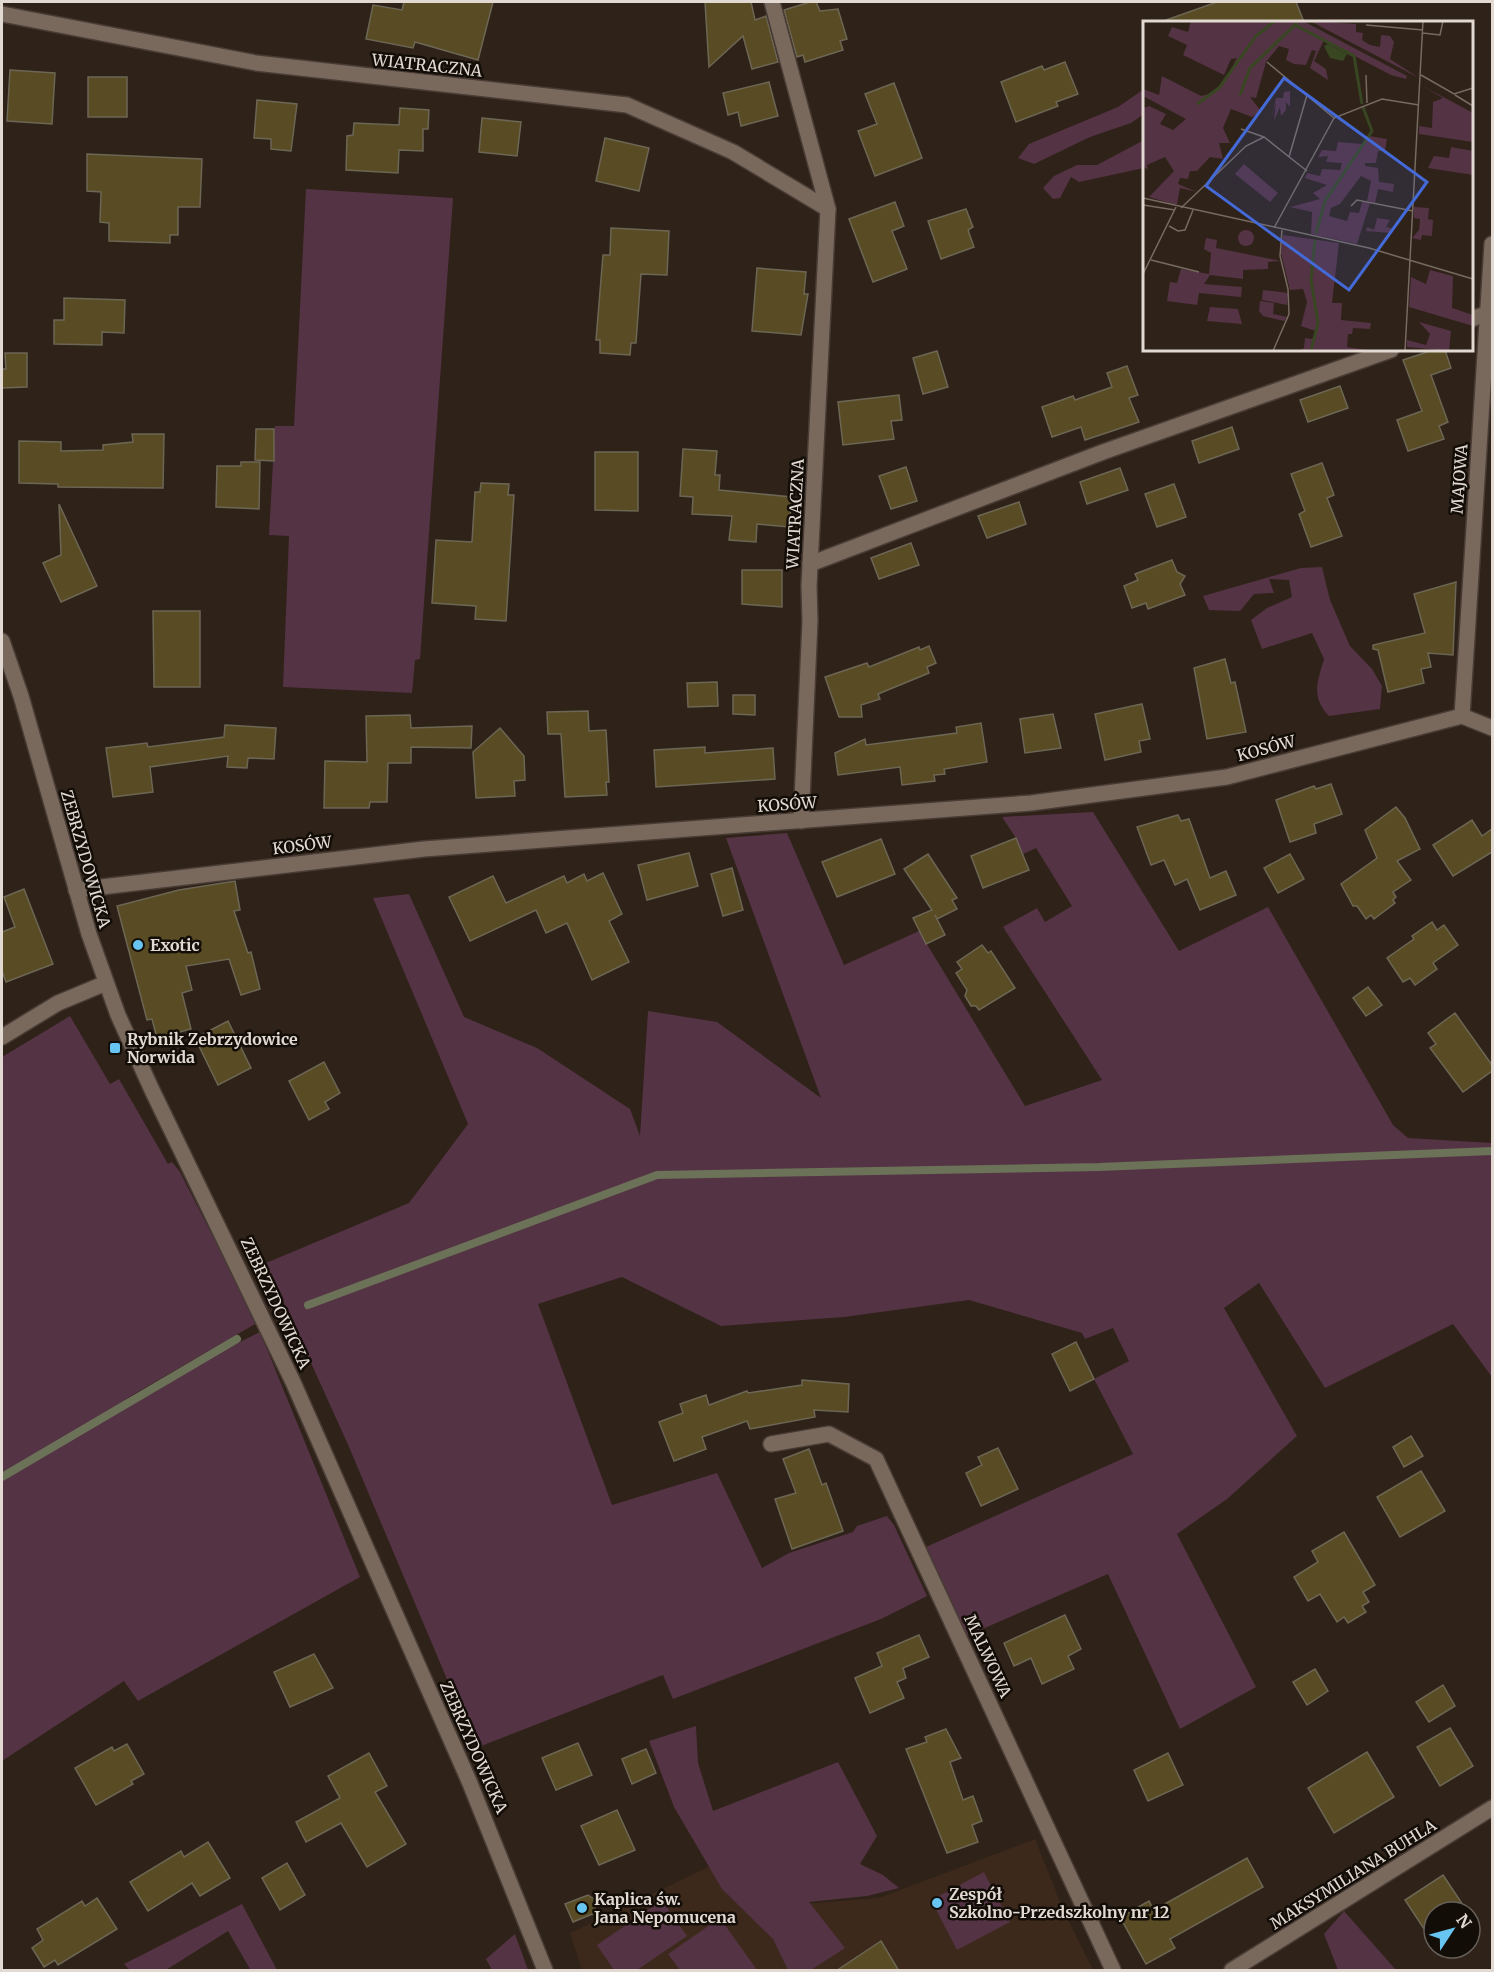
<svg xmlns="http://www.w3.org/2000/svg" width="1494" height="1972" font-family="Merriweather,serif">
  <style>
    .built { fill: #3c291b }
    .green { fill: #543344 }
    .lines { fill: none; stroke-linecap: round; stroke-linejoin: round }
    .stream { stroke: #6b7257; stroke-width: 8 }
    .building { fill: #594c24; stroke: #6c6654; stroke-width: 1.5 }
    .minor-casing { stroke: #483c35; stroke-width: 18 }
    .minor { stroke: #79695d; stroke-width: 15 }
    .poi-dot { fill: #68c4f0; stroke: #130d08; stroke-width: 2 }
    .labels { text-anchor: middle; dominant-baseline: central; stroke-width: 5; stroke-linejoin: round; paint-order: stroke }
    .street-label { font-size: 16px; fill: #e2d9d2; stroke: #130d08 }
    .poi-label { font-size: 16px; font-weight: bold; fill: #e2d9d2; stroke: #130d08; text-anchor: start }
    .inset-river { fill: none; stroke: #384622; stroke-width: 3 }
    .inset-road { fill: none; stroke: #776b62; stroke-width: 1.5 }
    .view { fill: #446ad7; fill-opacity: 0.15; stroke: #446ad7; stroke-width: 3 }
    .inset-edge { fill: none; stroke: #e2d9d2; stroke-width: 3 }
  </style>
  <rect width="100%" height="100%" fill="#2f2218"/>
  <polygon class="built" points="1035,1839 1063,1909 1093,1970 582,1970 570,1933 723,1860 749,1908 879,1898"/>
  <g class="green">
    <polygon points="1144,89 1144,114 1131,123 1090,137 1034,164 1018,158 1029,144 1118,107"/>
    <polygon points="1144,140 1144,168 1079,182 1071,177 1060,198 1053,199 1043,188 1054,176 1077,165 1097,165"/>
    <polygon points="306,189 453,198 420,659 415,660 412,693 283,687 289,536 269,535 275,426 294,426"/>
    <path d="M1322 567 1330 600 1350 646 1372 669 1382 686 1380 709 1329 716C1311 697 1317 683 1324 659L1312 633 1262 649 1251 620 1267 608 1292 597 1289 580 1269 579 1274 593 1254 594 1240 611 1209 610 1203 596 1301 568Z"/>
    <polygon points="1093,812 1179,951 1268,907 1393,1125 1408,1138 1492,1143 1492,1377 1453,1324 1325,1388 1259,1283 1224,1308 1297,1436 1227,1499 1177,1534 1256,1687 1180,1729 1108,1574 964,1637 926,1547 1133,1454 1094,1379 1129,1361 1113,1328 1085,1339 1082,1333 969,1300 844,1317 721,1326 622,1277 538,1304 612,1505 717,1473 762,1568 789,1553 853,1532 857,1526 887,1516 894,1525 927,1596 881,1619 673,1699 663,1675 476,1748 349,1447 266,1263 409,1203 468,1124 373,898 409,894 464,1017 537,1048 630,1109 640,1136 648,1011 717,1022 821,1098 726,838 787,833 844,965 919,931 1025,1106 1102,1080 1003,927 1037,908 1045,922 1072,906 1036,848 1023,854 1016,838 1002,817"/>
    <polygon points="70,1016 110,1084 119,1079 168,1164 172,1162 180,1172 257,1323 124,1400 260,1332 360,1577 138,1701 124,1681 2,1761 2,1057"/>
    <polygon points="696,1726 698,1763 713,1811 838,1762 877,1836 860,1864 883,1875 899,1888 867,1896 809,1902 845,1948 811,1970 788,1970 773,1939 722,1889 674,1807 649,1741"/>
    <polygon points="984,1872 1010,1922 957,1950 931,1900"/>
    <polygon points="662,1900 687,1936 637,1970 614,1970 597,1945"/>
    <polygon points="242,1904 277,1970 250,1969 228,1931 166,1970 130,1970 124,1964"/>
    <polygon points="1344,1911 1396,1970 1338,1970 1324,1934"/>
    <polygon points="720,1918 757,1970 680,1970 668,1954"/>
    <polygon points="515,1934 528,1970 492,1970 486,1959"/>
  </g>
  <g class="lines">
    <g class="stream">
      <polyline points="308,1305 657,1175 1099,1167 1492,1151"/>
      <polyline points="2,1477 237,1339"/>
    </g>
  </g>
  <g class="building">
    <polygon points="404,2 493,2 478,60 415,42 413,48 366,39 373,5 402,10"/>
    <polygon points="705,2 751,2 755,20 766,16 778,62 752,69 743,36 709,67"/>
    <polygon points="810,2 816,2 820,11 838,9 847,39 840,41 843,50 805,62 803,55 797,57 784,10"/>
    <polygon points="1217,2 1296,2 1304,22 1166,22 1166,20"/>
    <polygon points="1065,62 1078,94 1056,102 1058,106 1016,122 1001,82 1042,66 1044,70"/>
    <polygon points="10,70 55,73 52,124 7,121"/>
    <rect x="88" y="77" width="39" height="40"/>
    <polygon points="769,82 778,116 741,126 738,112 728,115 723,93"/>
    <polygon points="894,83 922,158 875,176 858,131 877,124 865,94"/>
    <polygon points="257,100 297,104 291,151 271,149 271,139 254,138"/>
    <polygon points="400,108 429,110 428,129 423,129 423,151 399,150 398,173 346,170 347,136 353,135 354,123 399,125"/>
    <polygon points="482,118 521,122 517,156 479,152"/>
    <polygon points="605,138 649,148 639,191 596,181"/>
    <polygon points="87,154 202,159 200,207 178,207 178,235 170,235 170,243 109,241 109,223 100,222 101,192 87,191"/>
    <polygon points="895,202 904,226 892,231 907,269 873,282 849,219"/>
    <polygon points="966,209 973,227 968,230 974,247 941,259 928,221"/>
    <polygon points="611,228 669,231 667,275 641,274 636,343 631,343 630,355 600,353 600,340 596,340 603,255 610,255"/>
    <polygon points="757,268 806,272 804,294 808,294 801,335 752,331"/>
    <polygon points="64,298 125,300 124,333 102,332 102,345 54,344 54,320 64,320"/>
    <polygon points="1433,350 1445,350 1451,368 1431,375 1448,422 1439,426 1444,439 1408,451 1397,420 1422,411 1403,360"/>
    <polygon points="937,351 948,387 923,394 913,358"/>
    <polygon points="5,353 27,353 27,387 2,388 2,369 6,369"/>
    <polygon points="1127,366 1138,395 1129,398 1139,422 1085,440 1081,427 1052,437 1042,407 1073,396 1075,400 1112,387 1107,373"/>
    <polygon points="1340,386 1348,408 1308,422 1300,400"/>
    <polygon points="899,395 902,420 891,421 894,439 843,445 838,402"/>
    <polygon points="1232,427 1239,449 1199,463 1192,441"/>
    <polygon points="256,429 274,429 274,461 255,460"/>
    <polygon points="132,434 164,434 163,488 58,487 58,484 19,483 19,441 61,442 61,451 103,450 103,445 133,442"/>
    <polygon points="683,449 717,451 715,475 720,475 719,490 792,497 789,527 757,524 756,542 729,540 732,516 692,514 693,497 680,496"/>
    <polygon points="595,452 638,452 638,511 595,510"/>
    <polygon points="241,462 260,462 259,509 216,507 217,466 241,466"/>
    <polygon points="1322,463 1334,495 1327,498 1342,536 1311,547 1299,514 1305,511 1291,474"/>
    <polygon points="906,467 917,501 891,509 879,476"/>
    <polygon points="1120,468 1128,490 1087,504 1080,482"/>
    <polygon points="481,483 509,484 508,495 514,495 506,621 475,619 476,606 432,603 436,540 472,542 475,492 480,492"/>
    <polygon points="1174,484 1186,517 1157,527 1145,494"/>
    <polygon points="1019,502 1026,524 987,538 978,516"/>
    <polygon points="59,504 97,586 61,602 43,563 61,555"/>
    <polygon points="911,543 919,565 879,579 871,558"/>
    <polygon points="1172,560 1177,572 1185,576 1180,584 1185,595 1148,609 1146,603 1132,608 1124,586 1138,580 1135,574"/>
    <polygon points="742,570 782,570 782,607 742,604"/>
    <polygon points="1456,582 1453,655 1428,653 1431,667 1421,669 1424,683 1388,692 1378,650 1373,649 1373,645 1425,633 1414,594"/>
    <polygon points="153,611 200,611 200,687 154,687"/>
    <polygon points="929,646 936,663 927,667 929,673 878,694 880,699 861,705 862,717 839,717 825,677 867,663 869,667 919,647 920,650"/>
    <polygon points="1225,659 1231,683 1235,682 1246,732 1207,739 1194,668"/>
    <polygon points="717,682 718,706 688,707 687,683"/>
    <polygon points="733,695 755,695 755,715 733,714"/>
    <polygon points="1142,704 1150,739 1139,741 1141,752 1105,760 1095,714"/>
    <polygon points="588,711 589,731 606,730 609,782 606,782 607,795 565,797 561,734 548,734 547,712"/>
    <polygon points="1053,714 1061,748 1025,753 1020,719"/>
    <polygon points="410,715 411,728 472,726 471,748 411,747 411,763 388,763 387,802 370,802 369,808 324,808 325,761 367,762 366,716"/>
    <polygon points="981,723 987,762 944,769 945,774 934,775 935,781 902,785 900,767 838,775 835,753 865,739 866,745 957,733 956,727"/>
    <polygon points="225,725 276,728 274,759 248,758 247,768 227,767 228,756 150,767 153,792 113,797 106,748 147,743 148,747 224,737"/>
    <polygon points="500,728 524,756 525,780 514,781 515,796 476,798 473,752"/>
    <polygon points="705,747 705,753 773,748 775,779 656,787 654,750"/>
    <polygon points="1331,784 1342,814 1314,824 1316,833 1290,842 1276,800 1314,786 1316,789"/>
    <polygon points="1396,807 1405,818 1420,849 1397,861 1411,880 1393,892 1396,897 1393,900 1395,903 1374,919 1371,915 1366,919 1357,906 1353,906 1341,884 1377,858 1365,830"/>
    <polygon points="1178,815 1181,821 1189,819 1210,878 1226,871 1236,895 1200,910 1187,879 1175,885 1164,860 1151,865 1137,827"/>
    <polygon points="1472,820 1482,836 1492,829 1492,852 1453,876 1433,845"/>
    <polygon points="1016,838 1029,870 983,888 971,856"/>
    <polygon points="881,839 895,874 837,897 822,862"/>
    <polygon points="689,853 698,886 647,900 638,865"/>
    <polygon points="928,854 957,898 952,900 957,909 937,919 935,915 945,935 926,944 913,918 932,910 904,869"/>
    <polygon points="1290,854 1304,879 1278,893 1264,868"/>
    <polygon points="732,868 743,910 723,916 711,874"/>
    <polygon points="603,873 622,914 609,921 629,962 592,980 567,923 546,933 536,910 470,941 449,897 493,876 506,903 564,876 567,883 584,874 587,881"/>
    <polygon points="235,881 240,910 234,911 248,953 251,952 260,989 241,995 229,959 186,966 192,990 182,993 191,1029 157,1038 152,1019 147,1020 117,906 179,890"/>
    <polygon points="24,889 53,964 6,982 2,971 2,932 15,927 4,897"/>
    <polygon points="1432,922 1437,930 1444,925 1458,945 1433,963 1437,969 1415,985 1410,978 1403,982 1387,958 1414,939 1412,936"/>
    <polygon points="982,945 988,953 991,951 1015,988 979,1010 976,1006 971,1006 965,996 967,990 956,973 962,969 957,962"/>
    <polygon points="1368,987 1382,1005 1366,1016 1353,998"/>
    <polygon points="1455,1013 1492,1065 1492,1071 1463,1092 1430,1048 1436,1044 1428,1033"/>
    <polygon points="228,1021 251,1068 218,1085 195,1038"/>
    <polygon points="324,1062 340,1093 325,1102 329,1109 309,1120 289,1081"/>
    <polygon points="1076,1342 1094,1379 1070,1391 1052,1354"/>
    <polygon points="802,1380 849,1384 848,1412 814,1410 815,1417 750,1429 747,1421 702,1437 706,1449 674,1461 659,1422 683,1413 680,1404 706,1395 709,1405 747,1391 748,1393 802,1385"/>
    <polygon points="1411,1436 1423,1456 1404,1467 1393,1447"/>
    <polygon points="998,1448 1018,1489 981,1506 966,1473 982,1465 978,1457"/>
    <polygon points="809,1449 822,1485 826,1483 843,1531 792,1549 775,1499 796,1493 783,1459"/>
    <polygon points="1421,1471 1445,1511 1400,1537 1377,1497"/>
    <polygon points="1344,1532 1375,1585 1363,1592 1369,1602 1362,1606 1366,1612 1348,1623 1344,1617 1337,1622 1320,1594 1308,1601 1294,1577 1318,1562 1312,1551"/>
    <polygon points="1065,1615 1081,1649 1068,1656 1074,1669 1042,1684 1031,1658 1014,1666 1004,1643"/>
    <polygon points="919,1635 929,1657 903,1668 906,1678 897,1682 904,1698 870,1713 855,1678 882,1666 877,1653"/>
    <polygon points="314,1654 333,1688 290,1707 274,1672"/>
    <polygon points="1315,1669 1328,1691 1307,1705 1293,1682"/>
    <polygon points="1443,1685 1455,1706 1429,1722 1416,1702"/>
    <polygon points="1450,1728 1473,1766 1440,1786 1417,1747"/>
    <polygon points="946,1729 961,1758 950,1762 963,1800 973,1796 982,1821 972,1825 978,1842 947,1853 906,1749 927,1742 925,1737"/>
    <polygon points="578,1743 592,1775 556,1790 542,1758"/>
    <polygon points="127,1744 144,1774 131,1781 133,1784 96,1805 75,1768 112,1747 114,1751"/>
    <polygon points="646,1749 656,1773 632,1784 622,1759"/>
    <polygon points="1367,1752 1394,1797 1334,1833 1308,1788"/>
    <polygon points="369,1753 387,1786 375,1792 406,1844 367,1867 341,1823 306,1842 296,1822 340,1798 328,1776"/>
    <polygon points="1168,1753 1183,1785 1148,1801 1134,1770"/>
    <polygon points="617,1810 635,1850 599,1865 581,1826"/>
    <polygon points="208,1842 230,1878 200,1896 192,1883 148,1911 130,1882 181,1851 184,1857"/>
    <polygon points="1247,1858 1263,1887 1170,1939 1175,1948 1146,1964 1120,1917 1149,1901 1154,1910"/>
    <polygon points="287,1863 305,1895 280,1910 262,1878"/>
    <polygon points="1443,1875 1463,1905 1452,1912 1434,1912 1434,1944 1405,1900"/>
    <polygon points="588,1895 595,1900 595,1913 573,1922 565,1904"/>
    <polygon points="97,1898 117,1929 58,1965 55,1960 44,1967 32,1948 43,1940 37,1929 82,1901 85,1906"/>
    <polygon points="881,1941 899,1971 836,1971"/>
  </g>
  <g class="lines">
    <defs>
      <g id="minor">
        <polyline points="772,2 828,209 809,586 810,621 801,821"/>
        <polyline points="2,14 256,63 627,105 733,152 828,209"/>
        <polyline points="1472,319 1488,313"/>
        <polyline points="810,564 1103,452 1391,350"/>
        <polyline points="2,641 21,696 89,934 118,1015 151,1088 293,1382 469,1781 545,1970"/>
        <polyline points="1462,716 1492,244"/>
        <polyline points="76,890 424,849 1031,803 1227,777 1462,716 1492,728"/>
        <polyline points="2,1037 58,1003 106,983"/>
        <polyline points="771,1444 829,1434 876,1459 1113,1970"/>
        <polyline points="1232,1970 1492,1808"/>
      </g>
    </defs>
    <use href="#minor" class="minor-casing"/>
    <use href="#minor" class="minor"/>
  </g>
  <g class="poi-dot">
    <circle cx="138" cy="945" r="6"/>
    <rect x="109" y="1042" width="12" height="12" rx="3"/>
    <circle cx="937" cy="1903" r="6"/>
    <circle cx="582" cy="1908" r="6"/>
  </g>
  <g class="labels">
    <g class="street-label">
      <text transform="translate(427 65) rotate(6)">WIATRACZNA</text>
      <text transform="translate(1459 479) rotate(-86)">MAJOWA</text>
      <text transform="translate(795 514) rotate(-87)">WIATRACZNA</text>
      <text transform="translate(1266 748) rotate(-15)">KOSÓW</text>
      <text transform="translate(787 804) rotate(-4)">KOSÓW</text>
      <text transform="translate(302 845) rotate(-7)">KOSÓW</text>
      <text transform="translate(86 859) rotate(74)">ZEBRZYDOWICKA</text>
      <text transform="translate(276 1303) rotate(65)">ZEBRZYDOWICKA</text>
      <text transform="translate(988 1656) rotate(65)">MALWOWA</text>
      <text transform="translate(474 1747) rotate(66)">ZEBRZYDOWICKA</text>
      <text transform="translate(1353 1874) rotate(-32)">MAKSYMILIANA BUHLA</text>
    </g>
    <g class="poi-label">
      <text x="150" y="945">Exotic</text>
      <text x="127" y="1039">Rybnik Zebrzydowice<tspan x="127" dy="18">Norwida</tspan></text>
      <text x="949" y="1894">Zespół<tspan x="949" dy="18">Szkolno-Przedszkolny nr 12</tspan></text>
      <text x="594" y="1899">Kaplica św.<tspan x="594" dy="18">Jana Nepomucena</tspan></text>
    </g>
  </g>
  <g transform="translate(1143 21)">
    <rect width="330" height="330" fill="#2f2218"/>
    <path d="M48 0H160L264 55 263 58 248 54 181 19 171 40 183 48 185 59 167 47 173 30 169 29 163 44 151 43 143 39 146 28 136 25 123 41 113 77 107 76 118 90 109 96 88 88 80 107 87 122H76L80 138 67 136 54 150H47L45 158 37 157 35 163 54 171 37 167 34 183H30L6 176 31 150 22 136 4 144 5 149 0 145V87L6 85 23 93 17 103 30 109 43 98 0 75V68L16 74 19 55 58 75 66 73 81 61 94 37 88 38 81 54 40 34 44 24 25 15 29 6 45 11ZM167 0 213 3V11L220 12 219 19 227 24 237 26 238 14 247 15 251 21 247 38 276 57ZM278 64 330 92V121L276 113V105L289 107 290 81 300 77ZM147 70V86L143 81V89L138 95 137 86 131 100 133 81 128 100 133 77H140L141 71ZM226 115 244 118 242 130H235L233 142H222V145L235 147 236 161 251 163 250 171 235 168 232 182 224 180 228 160 218 155 197 183 188 187 186 195 204 200 207 191 216 192 219 181 227 182 214 223 168 213 169 191 147 186 177 178 170 172 184 164 162 157 164 152 177 155 179 148 197 149 199 142 183 141 185 135 175 136 179 129 193 130 195 121 219 123ZM308 126 330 130V154L285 147 291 135 306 137ZM101 143 135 172 127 181 92 153ZM271 186 286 187 285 198 290 199 289 215 279 214 278 219 269 217 276 209 277 198 271 197ZM234 197 247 199 243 206 248 207V212L223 210 224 206 231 209ZM95 217a8 8 0 1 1 16 0a8 8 0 1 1-16 0ZM140 214 196 222 189 282H199L198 299 228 302 227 308 210 307 209 313H205L204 326 230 330H155L161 327 162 317 169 318 173 310 158 305 164 281 160 268 147 269 138 232ZM63 217 74 219 73 227 138 240 125 241V248L100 249V258L67 254 61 263 99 266 98 276 56 272 54 284 24 280 27 261 34 262 38 248 66 253 68 232 61 228ZM287 249 310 255 309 287 330 294V305L266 286 268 256 283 263ZM120 269 145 272 144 284 119 279ZM117 280 131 282 130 293 144 296 141 300 120 295 116 290ZM67 286 95 288 99 303 64 300ZM276 301 308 310 306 330 264 326V319L283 324 287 313Z" fill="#543344"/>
    <path d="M185 23 204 33 200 40 187 37 181 25Z" fill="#384622"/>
    <path class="inset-river" d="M152 4 211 35 219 83M97 74 107 47 154 2M54 83 76 67 113 15 132 0M173 212 182 180 229 110 220 86M168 330 175 302 168 259 172 219"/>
    <path class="inset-road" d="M223 4 280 9M280 12 297 14 300 0M124 41 191 97M223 54 224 82M278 54 311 73 330 67M312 74 330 85M98 108 121 116 164 150M146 136 164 74M0 177 226 227 330 258M0 184 32 189M208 185 214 179 270 190M38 187 103 125 121 116M26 205 35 210 42 209 50 189M131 207 191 97 239 78 276 84M8 239 56 251M0 253 33 186M130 330 146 293 145 268 137 235 139 209M262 330 280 0"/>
    <path class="view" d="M141 57 284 161 206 269 63 165Z"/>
    <rect width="330" height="330" class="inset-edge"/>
  </g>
  <rect width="1494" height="1972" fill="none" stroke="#e2d9d2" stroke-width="6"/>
  <g transform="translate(1452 1930) rotate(54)"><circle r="28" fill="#130d08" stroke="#665f59" stroke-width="1.5"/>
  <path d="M0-4.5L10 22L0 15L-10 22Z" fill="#68c4f0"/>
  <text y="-9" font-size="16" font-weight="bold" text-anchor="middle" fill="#e2d9d2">N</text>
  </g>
</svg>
